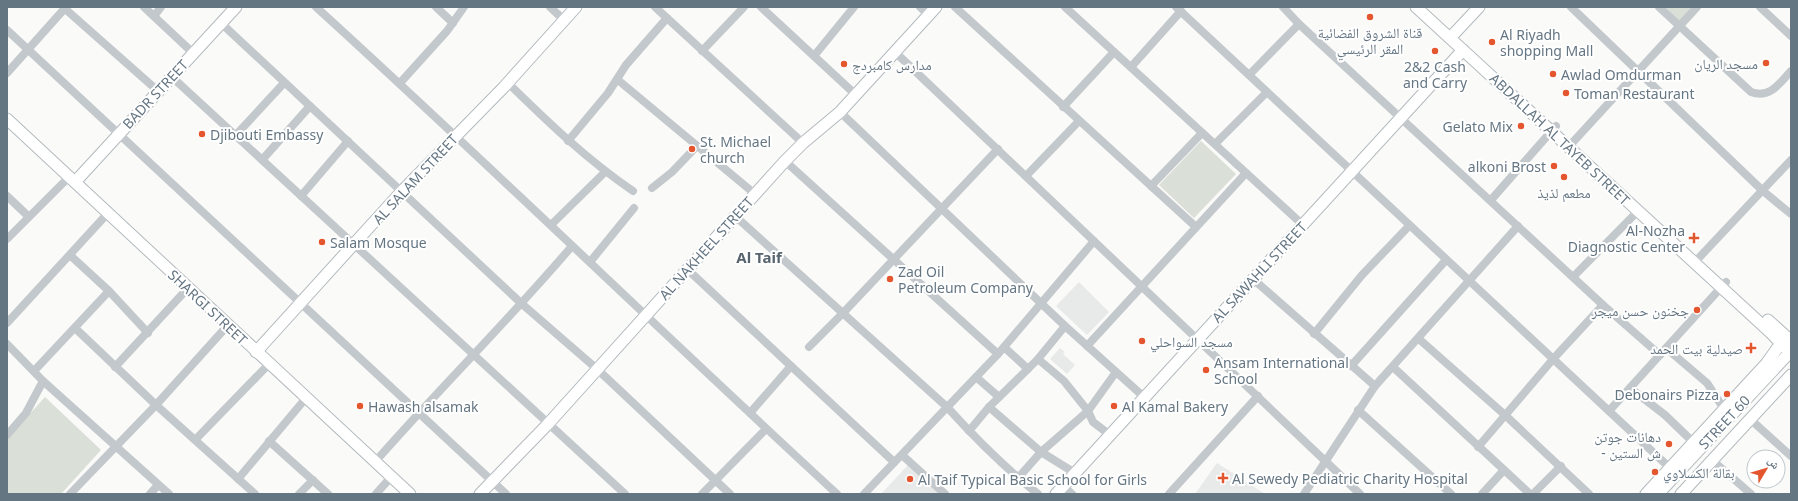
<svg xmlns="http://www.w3.org/2000/svg" width="1798" height="501" font-family="'Noto Sans','Noto Naskh Arabic',sans-serif">
  <style>
    .built { fill: #e8e9e9 }
    .green { fill: #dadfd7 }
    .lines { fill: none; stroke-linecap: round; stroke-linejoin: round }
    .secondary-casing { stroke: #b3babf; stroke-width: 13 }
    .street { stroke: #c3c8cc; stroke-width: 8 }
    .secondary { stroke: #fff; stroke-width: 11 }
    .poi-dot { fill: #e4572e; stroke: #fff; stroke-width: 1.5 }
    .labels { text-anchor: middle; dominant-baseline: central; stroke-width: 4; stroke-linejoin: round; paint-order: stroke }
    .poi-label { font-size: 14px; fill: #657683; stroke: #fff; text-anchor: start }
    .street-label { font-size: 14px; fill: #657683; stroke: #fff }
    .neighbourhood-label { font-size: 15px; font-weight: bold; fill: #57646e; stroke: #fff }
  </style>
  <rect width="100%" height="100%" fill="#fafaf8"/>
  <g class="built">
    <polygon points="1079,282 1109,312 1087,335 1056,306"/>
    <polygon points="1060,348 1065,352 1063,354 1075,365 1067,374 1050,359"/>
    <polygon points="1217,463 1265,494 1195,494"/>
    <polygon points="909,464 941,494 881,494"/>
  </g>
  <g class="green">
    <polygon points="1665,7 1699,7 1683,24"/>
    <polygon points="1201,141 1236,174 1194,218 1159,185"/>
    <polygon points="45,397 101,450 61,494 7,494 7,439"/>
  </g>
  <g class="lines">
    <defs>
      <g id="secondary">
        <polyline points="1416,7 1771,333 1791,354"/>
        <polyline points="1450,38 1479,7"/>
        <polyline points="7,119 410,494"/>
        <polyline points="75,182 236,7"/>
        <polyline points="1768,320 1791,341"/>
        <polyline points="256,352 402,191 504,87 576,7"/>
        <polyline points="480,494 548,424 785,161 803,143 840,112 936,7"/>
        <polyline points="1056,494 1463,50"/>
        <polyline points="1646,494 1766,364 1784,339"/>
        <polyline points="1658,494 1791,351"/>
        <polyline points="1681,494 1791,375"/>
      </g>
    </defs>
    <use href="#secondary" class="secondary-casing"/>
    <g class="street">
      <polyline points="63,7 158,91"/>
      <polyline points="144,7 193,53"/>
      <path d="M316 7C492 167 662 333 837 494"/>
      <polyline points="436,7 453,23"/>
      <polyline points="550,7 564,20"/>
      <polyline points="655,7 803,143"/>
      <polyline points="761,7 856,95"/>
      <polyline points="920,7 929,15"/>
      <polyline points="955,7 1196,227"/>
      <polyline points="1065,7 1303,225"/>
      <polyline points="1176,7 1670,468"/>
      <polyline points="1283,7 1299,24 1603,305 1660,355"/>
      <polyline points="1571,7 1763,191 1791,214"/>
      <path d="M1659 7 1751 92C1770 99 1780 83 1791 71"/>
      <polyline points="1760,7 1791,36"/>
      <polyline points="154,16 161,7"/>
      <polyline points="221,23 522,304 597,369 730,494"/>
      <polyline points="7,30 506,494"/>
      <polyline points="702,51 744,7"/>
      <polyline points="895,52 1360,494"/>
      <polyline points="814,56 854,7"/>
      <polyline points="1131,67 1181,11"/>
      <polyline points="7,73 66,7"/>
      <polyline points="1249,75 1299,24"/>
      <polyline points="172,77 625,494"/>
      <polyline points="618,80 755,194"/>
      <polyline points="400,83 447,31 464,7"/>
      <path d="M508 83C548 122 586 159 633 191"/>
      <polyline points="1063,107 1114,52"/>
      <polyline points="840,112 1065,326 1144,397"/>
      <polyline points="235,136 284,83"/>
      <polyline points="568,141 608,93 626,65 667,18"/>
      <polyline points="1573,142 1697,7"/>
      <polyline points="1215,144 1267,92"/>
      <polyline points="262,160 310,106"/>
      <polyline points="785,161 998,354"/>
      <polyline points="1026,176 1079,121"/>
      <polyline points="1151,186 1202,133"/>
      <polyline points="652,188 672,172 697,146"/>
      <polyline points="7,196 28,216"/>
      <polyline points="301,196 348,141"/>
      <polyline points="1491,200 1556,126"/>
      <path d="M735 216 947 407C975 438 1005 468 1038 494"/>
      <polyline points="552,224 605,172"/>
      <polyline points="7,239 69,177"/>
      <polyline points="71,256 109,291 148,333"/>
      <polyline points="590,262 634,208"/>
      <polyline points="1694,263 1791,160"/>
      <polyline points="687,269 894,462"/>
      <polyline points="1573,277 1638,211"/>
      <polyline points="1253,279 1375,386"/>
      <polyline points="7,323 108,213"/>
      <polyline points="75,328 156,405 255,494"/>
      <polyline points="1314,334 1362,275 1409,226"/>
      <polyline points="1419,339 1505,415 1589,494"/>
      <polyline points="7,344 43,381 169,494"/>
      <polyline points="1087,346 1246,173"/>
      <polyline points="809,347 843,313 998,149"/>
      <polyline points="1004,347 1028,369"/>
      <polyline points="1666,348 1707,383 1724,409"/>
      <polyline points="1038,359 1064,381 1088,411 1093,422 1110,435"/>
      <polyline points="1351,366 1446,260"/>
      <polyline points="115,367 188,288"/>
      <polyline points="1393,367 1530,494"/>
      <polyline points="34,371 109,291"/>
      <polyline points="976,377 999,397"/>
      <polyline points="1630,388 1665,415 1693,442"/>
      <polyline points="989,407 1041,452 1075,473"/>
      <polyline points="1358,410 1451,494"/>
      <polyline points="1609,411 1726,282"/>
      <polyline points="750,413 791,366"/>
      <polyline points="1750,419 1791,456"/>
      <polyline points="969,431 989,407 1038,359 1065,326"/>
      <polyline points="7,435 26,413 43,381"/>
      <polyline points="195,440 269,364"/>
      <polyline points="269,441 328,494"/>
      <polyline points="1478,447 1554,358 1603,305"/>
      <polyline points="902,455 945,494"/>
      <polyline points="1712,460 1751,494"/>
      <path d="M375 462C439 389 509 320 572 246"/>
      <polyline points="1018,478 1041,452 1088,411 1116,372"/>
      <polyline points="238,479 306,398"/>
      <polyline points="1063,486 1072,494"/>
      <polyline points="70,494 156,405 228,325"/>
      <polyline points="150,494 158,485"/>
      <polyline points="299,494 313,480"/>
      <polyline points="376,494 391,477"/>
      <polyline points="702,494 766,429"/>
      <polyline points="864,494 998,354 1094,241"/>
      <polyline points="1169,494 1258,396"/>
      <polyline points="1304,494 1375,386 1518,226"/>
      <polyline points="1482,494 1504,470"/>
      <polyline points="1533,494 1561,466"/>
    </g>
    <use href="#secondary" class="secondary"/>
  </g>
  <g class="poi-dot">
    <circle cx="1370" cy="17" r="4"/>
    <circle cx="1492" cy="42" r="4"/>
    <circle cx="1435" cy="51" r="4"/>
    <circle cx="1766" cy="63" r="4"/>
    <circle cx="844" cy="64" r="4"/>
    <circle cx="1553" cy="74" r="4"/>
    <circle cx="1566" cy="93" r="4"/>
    <circle cx="1521" cy="126" r="4"/>
    <circle cx="202" cy="134" r="4"/>
    <circle cx="692" cy="149" r="4"/>
    <circle cx="1554" cy="166" r="4"/>
    <circle cx="1564" cy="177" r="4"/>
    <path d="M1692 232h4v4h4v4h-4v4h-4v-4h-4v-4h4z"/>
    <circle cx="322" cy="242" r="4"/>
    <circle cx="890" cy="279" r="4"/>
    <circle cx="1697" cy="310" r="4"/>
    <circle cx="1142" cy="341" r="4"/>
    <path d="M1749 342h4v4h4v4h-4v4h-4v-4h-4v-4h4z"/>
    <circle cx="1206" cy="370" r="4"/>
    <circle cx="1727" cy="394" r="4"/>
    <circle cx="360" cy="406" r="4"/>
    <circle cx="1114" cy="406" r="4"/>
    <circle cx="1669" cy="444" r="4"/>
    <circle cx="1655" cy="472" r="4"/>
    <path d="M1221 472h4v4h4v4h-4v4h-4v-4h-4v-4h4z"/>
    <circle cx="910" cy="479" r="4"/>
  </g>
  <g class="labels">
    <g class="poi-label">
      <text x="1370" y="32" text-anchor="middle">قناة الشروق الفضائية<tspan x="1370" dy="16">المقر الرئيسي</tspan></text>
      <text x="1500" y="34">Al Riyadh<tspan x="1500" dy="16">shopping Mall</tspan></text>
      <text x="1758" y="63" text-anchor="end">مسجد الريان</text>
      <text x="852" y="64">مدارس كامبردج</text>
      <text x="1435" y="66" text-anchor="middle">2&amp;2 Cash<tspan x="1435" dy="16">and Carry</tspan></text>
      <text x="1561" y="74">Awlad Omdurman</text>
      <text x="1574" y="93">Toman Restaurant</text>
      <text x="1513" y="126" text-anchor="end">Gelato Mix</text>
      <text x="210" y="134">Djibouti Embassy</text>
      <text x="700" y="141">St. Michael<tspan x="700" dy="16">church</tspan></text>
      <text x="1546" y="166" text-anchor="end">alkoni Brost</text>
      <text x="1564" y="192" text-anchor="middle">مطعم لذيذ</text>
      <text x="1685" y="230" text-anchor="end">Al-Nozha<tspan x="1685" dy="16">Diagnostic Center</tspan></text>
      <text x="330" y="242">Salam Mosque</text>
      <text x="898" y="271">Zad Oil<tspan x="898" dy="16">Petroleum Company</tspan></text>
      <text x="1689" y="310" text-anchor="end">جخنون حسن ميجر</text>
      <text x="1150" y="341">مسجد السواحلي</text>
      <text x="1743" y="348" text-anchor="end">صيدلية بيت الحمد</text>
      <text x="1214" y="362">Ansam International<tspan x="1214" dy="16">School</tspan></text>
      <text x="1719" y="394" text-anchor="end">Debonairs Pizza</text>
      <text x="368" y="406">Hawash alsamak</text>
      <text x="1122" y="406">Al Kamal Bakery</text>
      <text x="1661" y="436" text-anchor="end">دهانات جوتن<tspan x="1661" dy="16">- ش الستين</tspan></text>
      <text x="1663" y="472">بقالة الكسلاوي</text>
      <text x="1232" y="478">Al Sewedy Pediatric Charity Hospital</text>
      <text x="918" y="479">Al Taif Typical Basic School for Girls</text>
    </g>
    <g class="street-label">
      <text transform="translate(155 94) rotate(-47)">BADR STREET</text>
      <text transform="translate(1560 139) rotate(43)">ABDALLAH AL TAYEB STREET</text>
      <text transform="translate(415 179) rotate(-47)">AL SALAM STREET</text>
      <text transform="translate(706 248) rotate(-48)">AL NAKHEEL STREET</text>
      <text transform="translate(1259 272) rotate(-47)">AL SAWAHLI STREET</text>
      <text transform="translate(208 307) rotate(43)">SHARGI STREET</text>
      <text transform="translate(1724 422) rotate(-47)">STREET 60</text>
    </g>
    <g class="neighbourhood-label">
      <text x="759" y="257">Al Taif</text>
    </g>
  </g>
  <rect width="1798" height="501" fill="none" stroke="#657683" stroke-width="16"/>
  <g transform="translate(1766 469) rotate(52)"><circle r="19" fill="#ffffff" stroke="#c1c8cd"/>
  <path d="M0-3L7 15L0 10L-7 15Z" fill="#e4572e"/>
  <text y="-6" font-size="11" font-weight="bold" text-anchor="middle" fill="#657683">ش</text>
  </g>
</svg>
